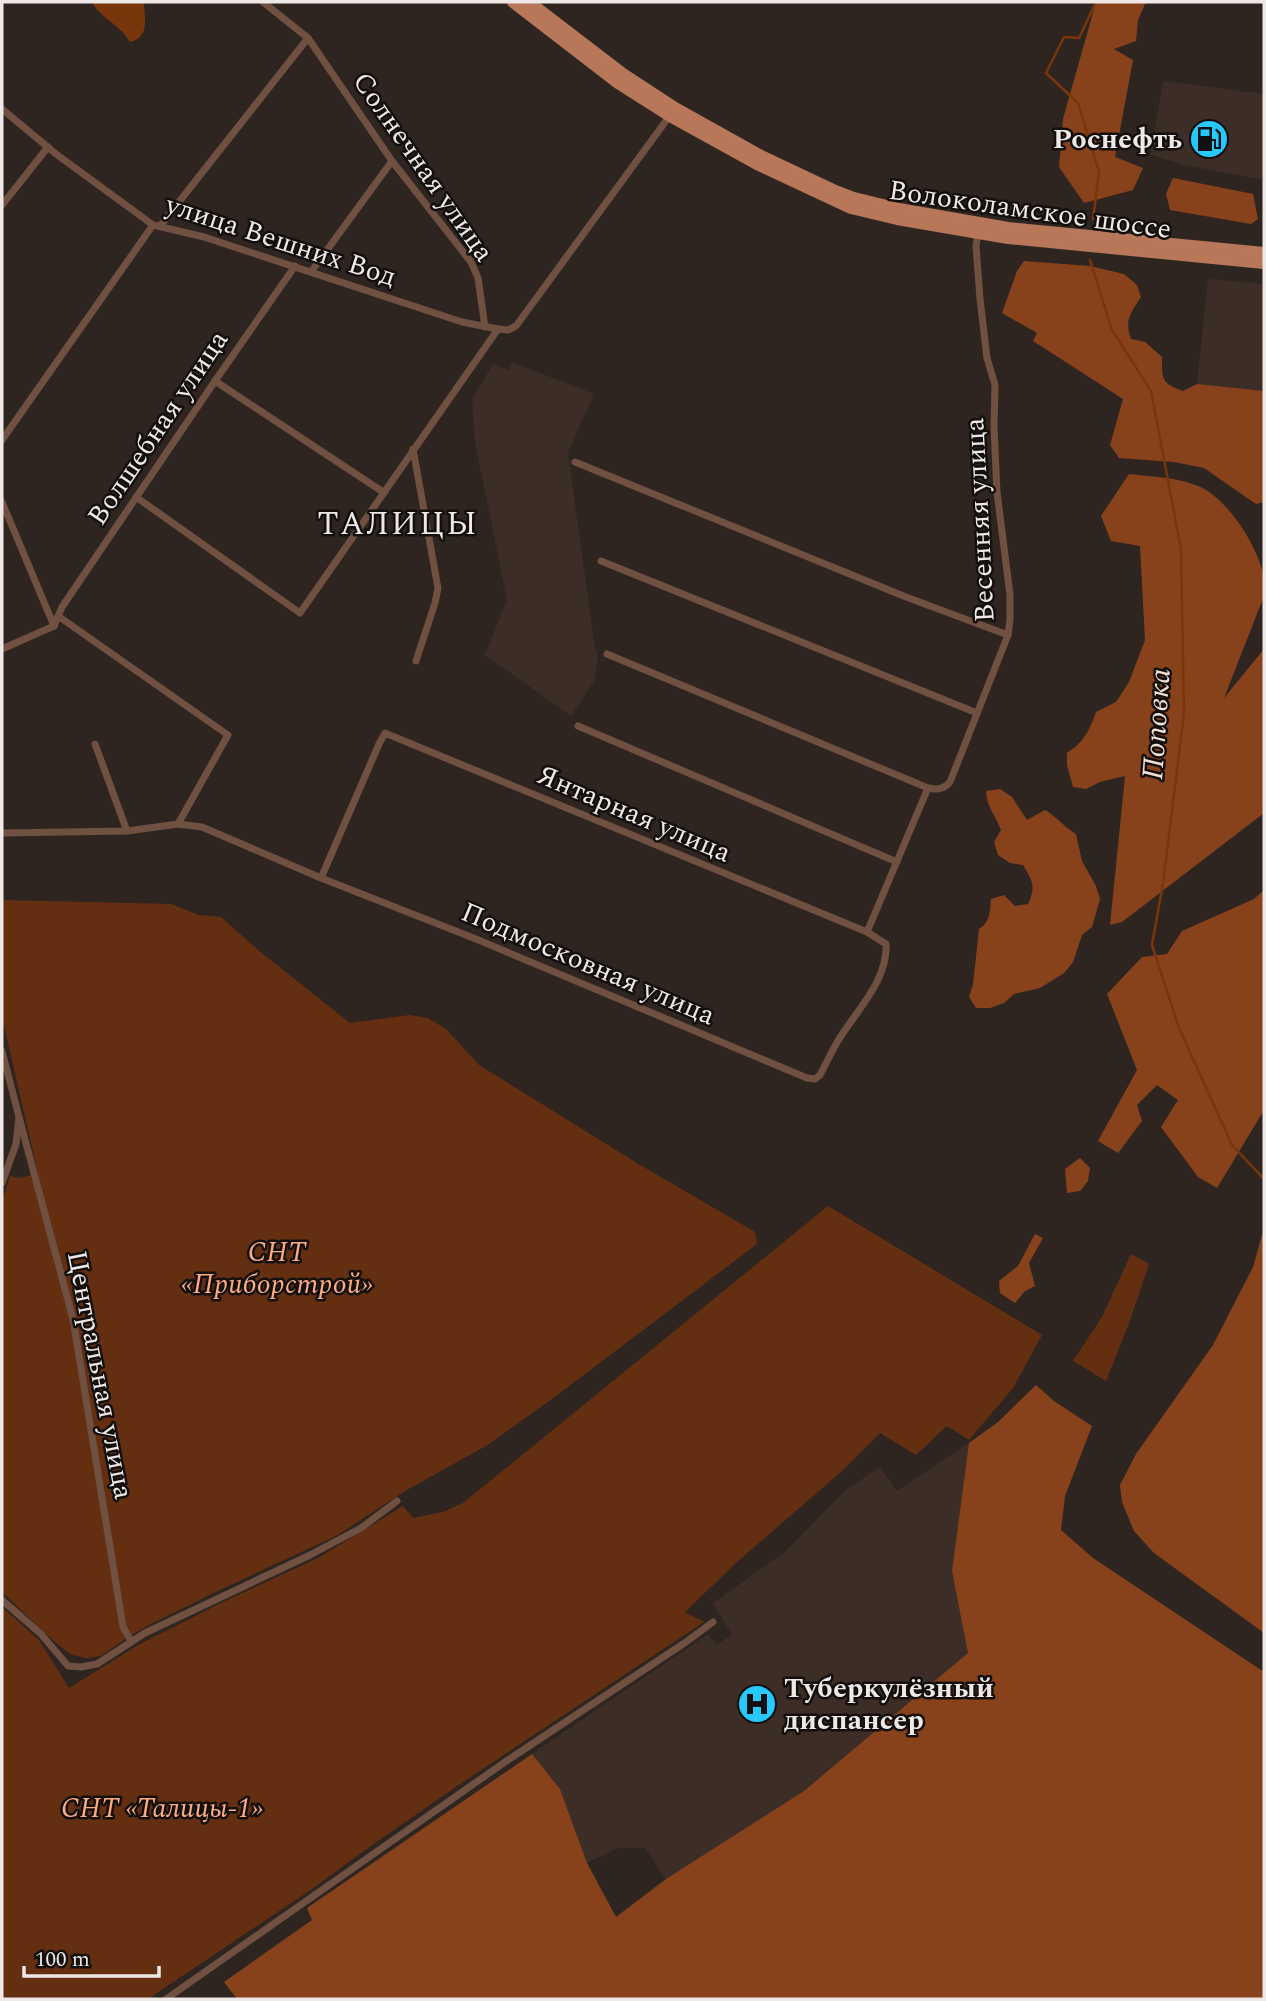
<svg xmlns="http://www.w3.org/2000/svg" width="1266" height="2001" font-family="Spectral,serif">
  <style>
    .built { fill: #3c2e27 }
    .green { fill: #642f11 }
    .forest { fill: #88421b }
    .water { fill: #7a360b }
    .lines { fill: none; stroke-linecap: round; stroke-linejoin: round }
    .stream { stroke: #7a360b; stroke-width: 2.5 }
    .street { stroke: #705041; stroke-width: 7 }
    .primary { stroke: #b77758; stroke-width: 12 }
    .labels { text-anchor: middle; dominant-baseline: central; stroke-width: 5; stroke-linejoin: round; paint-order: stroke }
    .poi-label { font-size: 28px; font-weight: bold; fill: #eee8e6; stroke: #130f0d; text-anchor: end }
    .street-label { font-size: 28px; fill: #eee8e6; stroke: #130f0d }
    .park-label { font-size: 28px; font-style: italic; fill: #fcaa82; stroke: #130f0d }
    .water-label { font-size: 30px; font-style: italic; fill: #f4dfd4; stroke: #130f0d }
    .quarter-label { font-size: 32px; letter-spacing: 2px; fill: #eee8e6; stroke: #130f0d }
  </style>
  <rect width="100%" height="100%" fill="#2e2521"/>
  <g class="built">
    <polygon points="1163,81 1264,94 1263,122 1264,123 1264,180 1185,165 1151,155"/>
    <polygon points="1208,279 1264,284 1264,391 1197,384"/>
    <polygon points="512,362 594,394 568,452 594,642 598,658 594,681 571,716 485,655 507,600 475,442 472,399 493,364 509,370"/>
    <polygon points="969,1443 952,1571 969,1653 804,1791 666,1879 645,1848 618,1848 587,1863 560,1789 532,1754 708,1634 716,1645 732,1635 713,1603 786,1551 844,1492 879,1467 897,1491"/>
  </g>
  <g class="green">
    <polygon points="2,900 171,904 199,915 221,917 258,950 350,1023 410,1015 428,1018 446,1029 479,1065 637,1163 755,1232 757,1244 552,1399 486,1446 405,1491 336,1536 224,1588 153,1623 128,1637 101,1656 87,1658 72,1655 57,1644 2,1592 2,1202 10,1176 21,1178 38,1173 2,1017"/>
    <polygon points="828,1206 1042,1335 1013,1388 969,1440 947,1426 916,1455 880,1433 842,1471 737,1562 685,1612 704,1622 466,1780 375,1843 309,1891 148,1999 2,1999 2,1607 39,1640 69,1688 140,1644 225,1601 318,1558 403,1506 413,1518 443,1512 463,1503"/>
    <polygon points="1131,1254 1149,1264 1128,1326 1106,1381 1073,1361 1102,1317"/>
  </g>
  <g class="forest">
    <polygon points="1096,2 1157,2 1145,4 1138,20 1136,41 1114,49 1133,60 1115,157 1143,168 1133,190 1084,203 1059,167 1063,119"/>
    <polygon points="1173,178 1253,194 1258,219 1251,224 1170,210 1166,194"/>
    <path d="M1024 261 1090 266 1124 274 1137 285 1141 297C1131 313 1124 319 1131 339L1145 342 1162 357C1162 379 1161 383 1183 391L1197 384 1264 391V502L1256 504 1204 468 1174 462 1119 458 1110 445 1123 399 1033 341 1037 333 1002 313 1017 271Z"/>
    <path d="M1129 474C1152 477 1177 477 1198 486 1227 497 1260 549 1264 579 1265 585 1264 590 1264 596L1224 698 1264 649V813L1122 922 1110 925 1125 776 1100 782 1086 789 1073 787 1067 765V753C1083 743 1090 730 1096 712L1116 702 1129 682 1145 640 1140 546 1111 541 1101 516Z"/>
    <path d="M1000 789 1012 797 1027 820 1045 810C1057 817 1064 827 1076 834L1082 861 1096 886 1100 899 1092 927 1082 935 1073 962 1064 973 1040 988 1014 994 1004 1003 990 1008H976L969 997 973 984 979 929C990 923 990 911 991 899L1004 895 1015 906 1028 904C1036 887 1033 881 1023 865L1010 863 998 855 994 842 1001 830C995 814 987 808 986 791Z"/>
    <polygon points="1264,890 1264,1110 1217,1188 1198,1177 1161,1127 1178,1100 1157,1085 1137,1105 1142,1121 1118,1153 1098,1141 1137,1070 1107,994 1142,957 1167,954 1182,931 1254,899"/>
    <polygon points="1080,1158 1090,1168 1088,1181 1080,1191 1067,1193 1065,1169"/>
    <polygon points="1264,1228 1264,1633 1154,1553 1134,1531 1122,1502 1120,1485 1136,1454 1213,1345 1253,1267"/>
    <polygon points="1035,1234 1043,1238 1029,1263 1035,1286 1025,1291 1015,1303 1000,1293 999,1281 1018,1266"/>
    <polygon points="1036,1385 1054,1401 1092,1426 1065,1496 1061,1530 1093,1558 1264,1672 1264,1999 237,1999 224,1982 312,1920 307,1908 532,1754 560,1789 587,1863 616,1917 666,1879 804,1791 968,1653 952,1571 969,1443 998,1422"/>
  </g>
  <path class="water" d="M92 2H144C144 17 151 37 130 42 121 25 100 18 92 2Z"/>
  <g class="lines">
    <g class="stream">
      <polyline points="1093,219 1099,172 1078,103 1046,73 1064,37 1079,38 1096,2"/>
      <polyline points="1090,260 1112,330 1151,391 1181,549 1184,713 1163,883 1152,945 1179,1028 1232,1145 1264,1179"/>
    </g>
    <g class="street">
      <polyline points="263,2 308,38 392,161 471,262 478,278 485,327"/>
      <polyline points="2,109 56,154 153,225 204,237 462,322 498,329"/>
      <polyline points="2,205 48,147"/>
      <polyline points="160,226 308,38"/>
      <polyline points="311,272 392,161"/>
      <polyline points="215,381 383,492"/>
      <polyline points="2,440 153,225"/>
      <polyline points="413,449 438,588 435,603 416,661"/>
      <polyline points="575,462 906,597 1008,635"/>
      <polyline points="136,497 300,613 498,329 508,330 516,326 671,114"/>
      <polyline points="2,502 54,626"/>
      <polyline points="601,561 977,713"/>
      <polyline points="58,616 228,735 178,824"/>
      <polyline points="2,649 54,626 62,607 215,381 295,266"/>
      <path d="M607 654 928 788C938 790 944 789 950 782L1008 635 1010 620V595L997 492 994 427 995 385 987 358 980 299 976 246 978 233"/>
      <polyline points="578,726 897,862"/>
      <polyline points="95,744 127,831"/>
      <path d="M2 833 127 831 178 824 202 827 321 878 476 939 807 1078 815 1079 820 1075C827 1062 833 1048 841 1036 859 1008 888 979 886 944L867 932 385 733 379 744 321 878"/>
      <polyline points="867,932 928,788"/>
      <polyline points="2,1051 19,1117 16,1144 2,1183"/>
      <polyline points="19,1117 73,1319 123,1627 131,1641"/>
      <polyline points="2,1600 41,1634 68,1666 81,1667 97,1664 145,1633 310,1555 361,1528 397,1501"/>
      <polyline points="166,1999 505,1762 686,1642 713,1622"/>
    </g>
    <g class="primary">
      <polyline points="513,2 618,83 670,116 757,164 851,208 897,219 1008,238 1264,263"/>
      <polyline points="529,2 623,74 675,108 761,156 833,190 854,198 899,209 1008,228 1264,253"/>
    </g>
  </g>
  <defs>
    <symbol id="fuel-disc" viewBox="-11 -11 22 22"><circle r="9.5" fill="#25c9fe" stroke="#130f0d"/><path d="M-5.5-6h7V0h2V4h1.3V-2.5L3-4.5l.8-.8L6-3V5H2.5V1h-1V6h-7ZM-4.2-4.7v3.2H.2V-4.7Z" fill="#111"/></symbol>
    <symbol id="hospital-disc" viewBox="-11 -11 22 22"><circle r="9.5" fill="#25c9fe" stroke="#130f0d"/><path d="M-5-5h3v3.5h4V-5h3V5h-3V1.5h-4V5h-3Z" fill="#111"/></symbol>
  </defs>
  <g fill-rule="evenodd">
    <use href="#fuel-disc" x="1187" y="117" width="44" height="44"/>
    <use href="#hospital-disc" x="735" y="1682" width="44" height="44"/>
  </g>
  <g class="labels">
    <g class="poi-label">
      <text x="1182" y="139">Роснефть</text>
      <text x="784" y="1688" text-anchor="start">Туберкулёзный<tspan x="784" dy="32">диспансер</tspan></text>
    </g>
    <g class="street-label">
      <text transform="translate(423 167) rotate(55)">Солнечная улица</text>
      <text transform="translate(1030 210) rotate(8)">Волоколамское шоссе</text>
      <text transform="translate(281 241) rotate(18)">улица Вешних Вод</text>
      <text transform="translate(158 428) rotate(-56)">Волшебная улица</text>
      <text transform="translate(980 520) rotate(-93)">Весенняя улица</text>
      <text transform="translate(634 814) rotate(23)">Янтарная улица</text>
      <text transform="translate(588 964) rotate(23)">Подмосковная улица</text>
      <text transform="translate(100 1375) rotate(79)">Центральная улица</text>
    </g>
    <g class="park-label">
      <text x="277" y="1252">СНТ<tspan x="277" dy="32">«Приборстрой»</tspan></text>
      <text x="162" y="1808">СНТ «Талицы-1»</text>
    </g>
    <g class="water-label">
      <text transform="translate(1157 724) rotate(-86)">Поповка</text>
    </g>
    <g class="quarter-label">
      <text x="398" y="524">ТАЛИЦЫ</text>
    </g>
  </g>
  <rect width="1266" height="2001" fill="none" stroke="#eee8e6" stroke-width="7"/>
  <path d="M24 1966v10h135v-10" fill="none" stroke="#eee8e6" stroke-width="3.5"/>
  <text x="35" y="1966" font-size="21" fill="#eee8e6" stroke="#130f0d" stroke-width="5" paint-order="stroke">100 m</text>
</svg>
